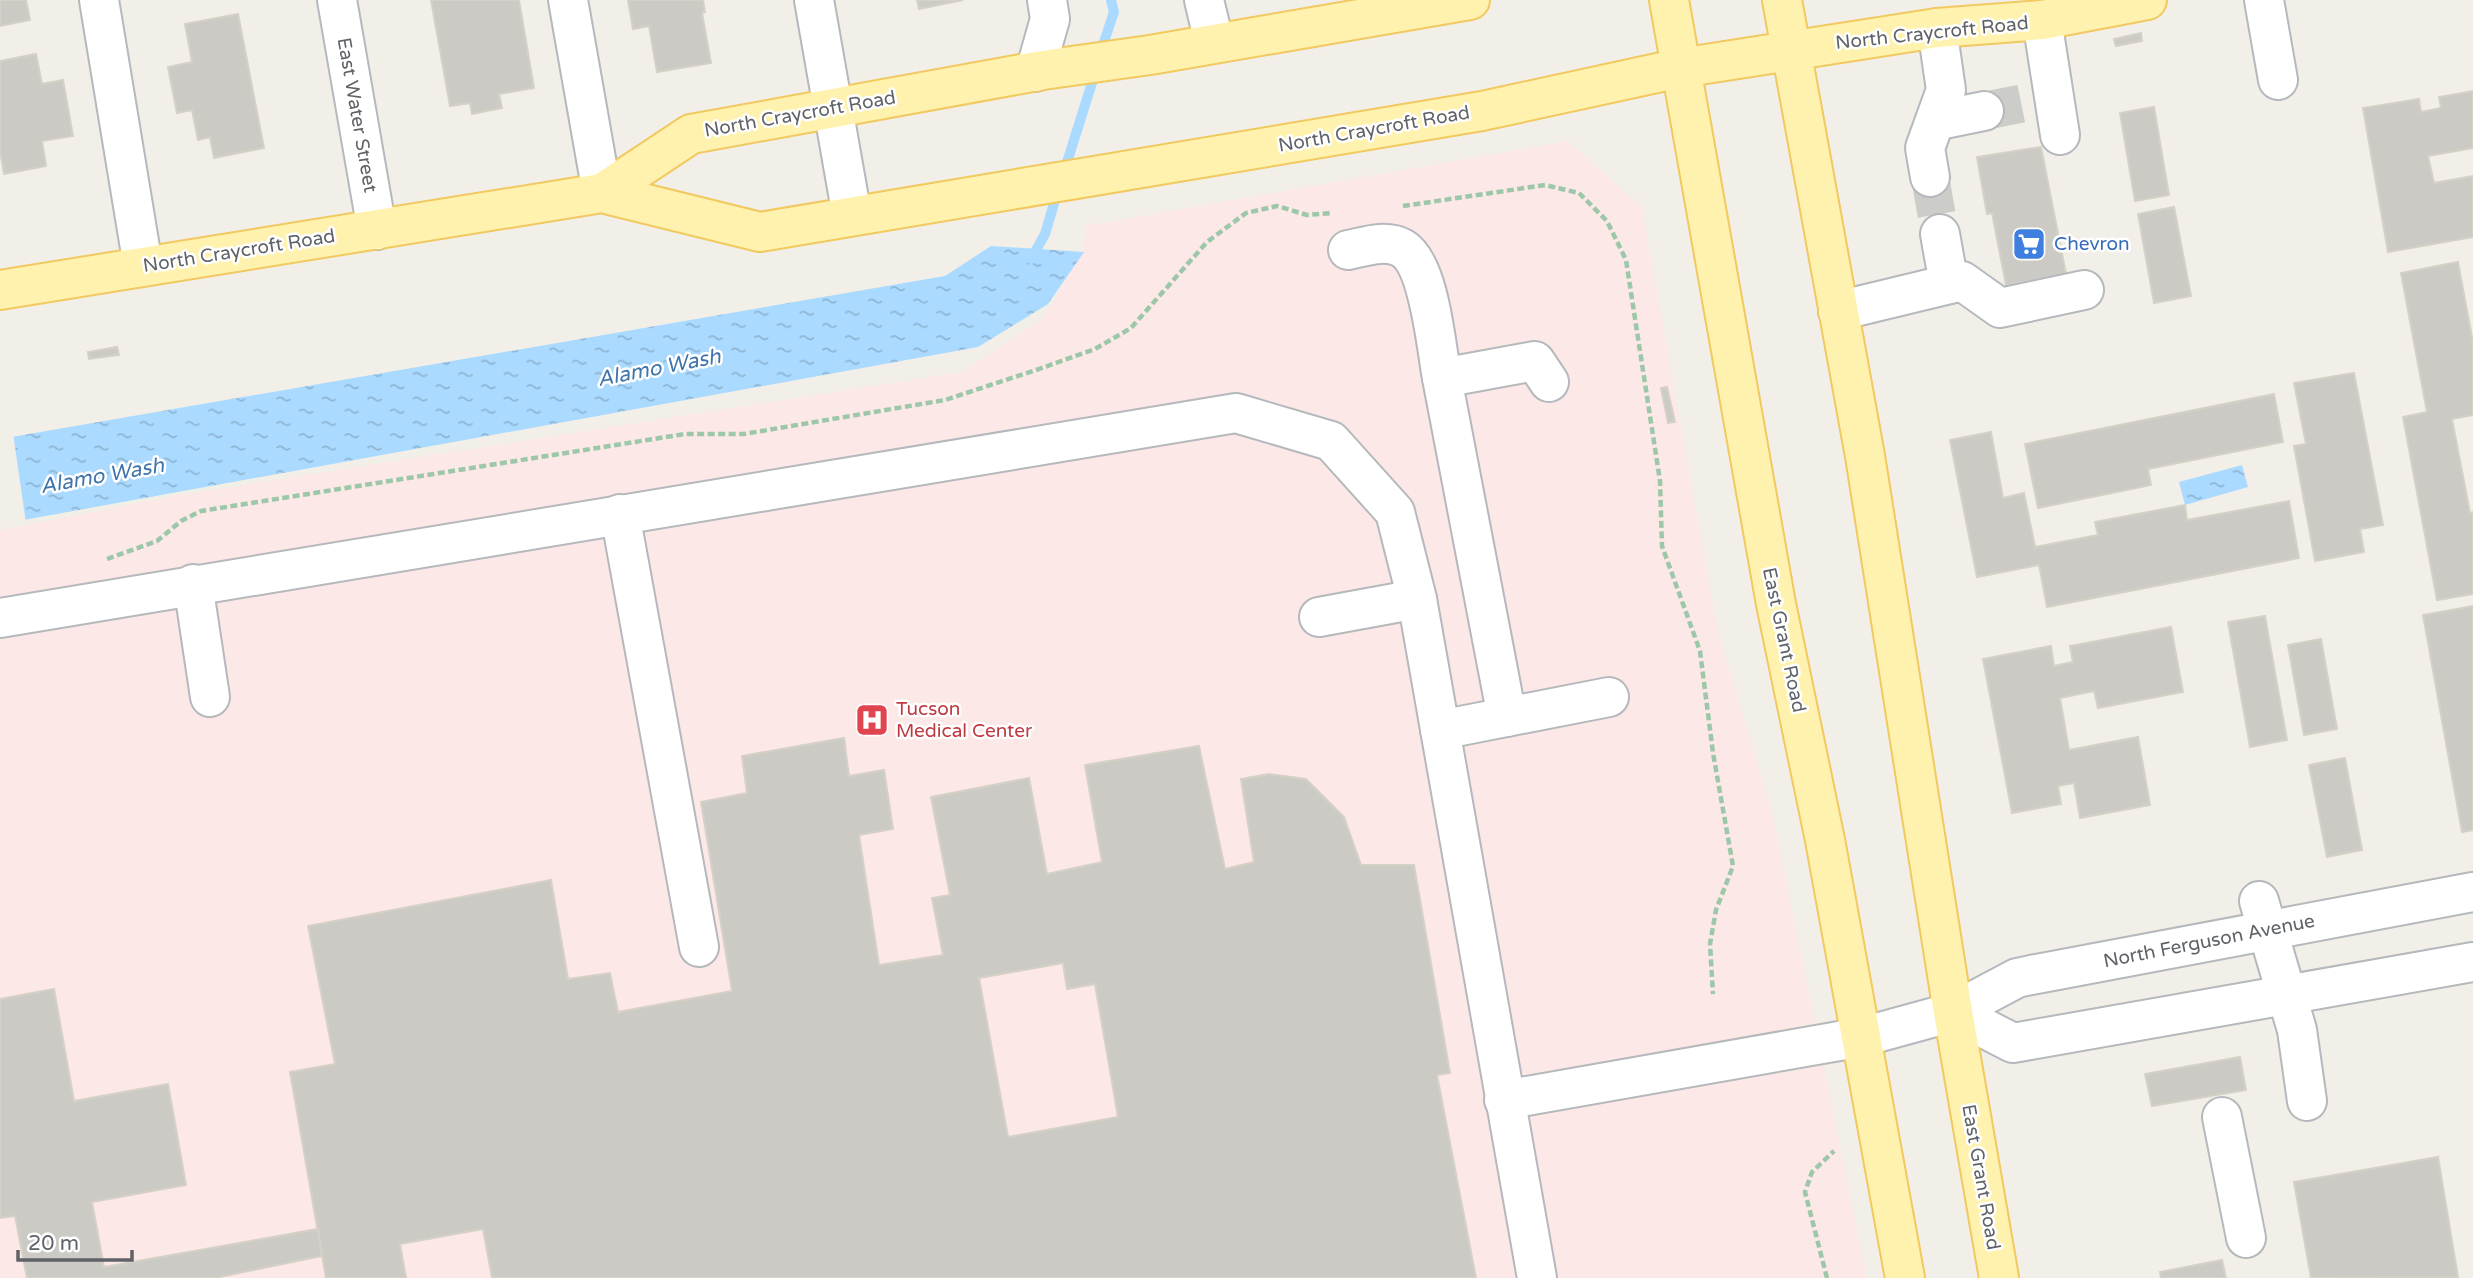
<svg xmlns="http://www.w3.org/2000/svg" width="2473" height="1278" font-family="'Varela Round',sans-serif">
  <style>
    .medical { fill: #fce8e6 }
    .water { fill: url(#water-ripples) }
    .pier { fill: #f1efe8 }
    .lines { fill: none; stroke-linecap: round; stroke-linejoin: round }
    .stream { stroke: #aadaff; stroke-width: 10 }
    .building { fill: #cccac5; stroke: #d6d1c6; stroke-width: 2; fill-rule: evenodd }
    .minor-tunnel { stroke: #ccccc8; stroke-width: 38; stroke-dasharray: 38 19; stroke-linecap: butt }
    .minor-casing { stroke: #b5b8bc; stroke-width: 42 }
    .major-casing { stroke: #f2c960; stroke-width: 42 }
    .path { stroke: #9cc7a9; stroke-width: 4.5; stroke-dasharray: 7 3.5; stroke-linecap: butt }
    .minor { stroke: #fff; stroke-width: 38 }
    .major { stroke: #fff2af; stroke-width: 38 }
    .labels { text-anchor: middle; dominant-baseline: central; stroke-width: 5; stroke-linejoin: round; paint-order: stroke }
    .street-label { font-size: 19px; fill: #5f6368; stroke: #fff }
    .shop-label { font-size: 19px; fill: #366cbe; stroke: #fff; text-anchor: start }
    .health-label { font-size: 19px; fill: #be3a42; stroke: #fff; text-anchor: start }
    .water-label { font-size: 21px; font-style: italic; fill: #4174aa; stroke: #fff }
  </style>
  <defs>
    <pattern id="water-ripples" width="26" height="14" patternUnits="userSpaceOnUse" patternTransform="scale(1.75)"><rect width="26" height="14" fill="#aadaff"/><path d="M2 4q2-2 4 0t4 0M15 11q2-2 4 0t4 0" fill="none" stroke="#8eb4d2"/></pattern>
  </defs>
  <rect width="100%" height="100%" fill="#f1efe8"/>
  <polygon class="medical" points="1568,141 1642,208 1718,633 1771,807 1867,1278 0,1278 0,530 179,495 962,372 1043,318 1084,249 1085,226"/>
  <g class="water">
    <polygon points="991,246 1084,252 1048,304 978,347 18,521 0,439 945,276"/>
    <polygon points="2242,465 2248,487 2185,505 2179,482"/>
  </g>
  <polygon class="pier" points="13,433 26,523 0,529 0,435"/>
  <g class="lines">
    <g class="stream">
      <polyline points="1100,54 1114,12 1111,0"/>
      <polyline points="1063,175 1096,70"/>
      <polyline points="1031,259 1045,234 1058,190"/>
    </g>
  </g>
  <g class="building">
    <polygon points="0,0 26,0 30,20 0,26"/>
    <polygon points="431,0 519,0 534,88 499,94 502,108 472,114 470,103 450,106"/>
    <polygon points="628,0 703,0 705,12 702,13 711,63 657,72 649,26 633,29"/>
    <polygon points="917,0 963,0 919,9"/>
    <polygon points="238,14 264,148 214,158 210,137 198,140 192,110 177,113 168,67 192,62 185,24"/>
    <polygon points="2141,33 2142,41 2116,46 2114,39"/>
    <polygon points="36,54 42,84 63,80 73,136 42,141 46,166 4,174 0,150 0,61"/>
    <polygon points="2473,91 2473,148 2428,156 2434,183 2473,176 2473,237 2388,252 2363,108 2419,99 2421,112 2441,108 2439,97"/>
    <polygon points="2154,107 2169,195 2135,201 2120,113"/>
    <polygon points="2041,147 2066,274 2006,285 1992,213 1987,214 1977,157"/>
    <polygon points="2174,207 2191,296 2154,303 2138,214"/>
    <polygon points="2458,262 2473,343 2473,415 2452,419 2470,513 2473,512 2473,594 2437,600 2403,417 2427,412 2401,273"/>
    <polygon points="117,347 119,355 89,359 88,352"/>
    <polygon points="2354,373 2383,525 2360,529 2364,552 2315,561 2294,446 2306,444 2294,383"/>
    <polygon points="1667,387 1675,422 1668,423 1661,388"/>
    <polygon points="2274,394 2283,442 2148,469 2151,485 2038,508 2025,444"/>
    <polygon points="1991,432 2003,498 2024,493 2035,547 2098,535 2095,522 2185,505 2187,520 2289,501 2299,558 2047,607 2039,565 1977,577 1950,440"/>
    <polygon points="2473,606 2473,830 2462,832 2423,615"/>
    <polygon points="2265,616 2287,740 2250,747 2228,622"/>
    <polygon points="2171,627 2183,692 2098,708 2094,691 2060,698 2069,750 2138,737 2150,805 2080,818 2074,783 2058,786 2061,804 2012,813 1983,659 2051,646 2054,666 2073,662 2070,646"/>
    <polygon points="2321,639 2337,729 2304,735 2288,645"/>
    <path d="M844 738 849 776 884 770 893 829 859 835 879 965 943 955 932 898 950 895 931 797 1029 778 1047 874 1102 862 1085 765 1199 746 1225 869 1254 862 1241 779 1269 774 1306 779 1344 817 1361 865H1414L1450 1073 1437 1075 1476 1278H492L483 1229 400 1244 406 1278H326L290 1072 335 1064 308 926 551 880 568 979 610 973 618 1012 732 991 701 802 747 793 742 756ZM1063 963 1067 989 1095 984 1118 1117 1008 1137 979 978Z"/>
    <polygon points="2345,758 2362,850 2327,857 2309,765"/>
    <polygon points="54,989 74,1101 168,1084 186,1185 92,1202 104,1267 318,1229 322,1256 215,1278 27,1278 15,1216 0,1218 0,999"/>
    <polygon points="2240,1057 2246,1090 2152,1106 2145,1074"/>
    <polygon points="2438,1157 2458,1277 2311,1278 2294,1182"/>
    <polygon points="2222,1260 2226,1278 2161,1278 2160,1272"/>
  </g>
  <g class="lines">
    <g class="minor-tunnel">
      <polyline points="1984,111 2034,101"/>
      <polyline points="1930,177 1940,234"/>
    </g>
    <defs>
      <g id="minor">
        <polyline points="99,0 143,266"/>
        <polyline points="337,0 377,230"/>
        <polyline points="568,0 602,193"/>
        <polyline points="814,0 852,216"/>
        <polyline points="1204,0 1214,42"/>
        <polyline points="2264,0 2278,80"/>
        <polyline points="2042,20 2060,135"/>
        <polyline points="1035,72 1050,19 1047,0"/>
        <polyline points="1935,121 1984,111"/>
        <polyline points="1930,177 1925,148 1946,90 1937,28"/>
        <polyline points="1940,234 1949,284"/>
        <path d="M1348 250C1364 247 1385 239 1402 248 1430 264 1436 347 1442 378"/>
        <polyline points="1838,311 1962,281 2000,308 2084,290"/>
        <polyline points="620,514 699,947"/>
        <polyline points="193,584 210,697"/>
        <polyline points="1319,617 1417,599"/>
        <polyline points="0,618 1236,413 1331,441 1395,512 1417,599 1537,1278"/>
        <polyline points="1507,717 1442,378 1535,361 1549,382"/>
        <polyline points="1440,730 1609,697"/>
        <polyline points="2473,892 2031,975 2017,978 1953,1012 2013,1043 2473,962"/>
        <polyline points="2259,901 2297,1030 2307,1101"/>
        <polyline points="1504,1100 1862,1037 1953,1012"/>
        <polyline points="2222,1117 2246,1238"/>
      </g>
      <g id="major">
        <polyline points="1669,0 1776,604 1825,840 1905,1278"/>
        <polyline points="1782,0 1865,456 1953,1012 1999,1278"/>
        <polyline points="602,193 691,134 1043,70 1150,55 1470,0"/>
        <polyline points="0,290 602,193 760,232 1482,111 1680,68 1937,28 2042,20 2147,0"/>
      </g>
    </defs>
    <use href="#minor" class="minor-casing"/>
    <use href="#major" class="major-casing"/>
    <g class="path">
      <polyline points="1403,206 1545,185 1579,193 1607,221 1626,260 1660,481 1662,546 1700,651 1713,753 1733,866 1716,910 1710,944 1713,994"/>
      <polyline points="107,559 157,541 181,521 201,511 685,434 744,434 945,400 1039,369 1095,349 1131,328 1207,242 1246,213 1277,206 1307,215 1332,213"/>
      <polyline points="1827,1278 1805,1192 1812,1172 1834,1151"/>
    </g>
    <use href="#minor" class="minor"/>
    <use href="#major" class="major"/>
  </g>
  <defs>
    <symbol id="supermarket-square" viewBox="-11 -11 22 22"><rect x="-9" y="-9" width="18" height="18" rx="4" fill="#3f7fe0" stroke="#fff"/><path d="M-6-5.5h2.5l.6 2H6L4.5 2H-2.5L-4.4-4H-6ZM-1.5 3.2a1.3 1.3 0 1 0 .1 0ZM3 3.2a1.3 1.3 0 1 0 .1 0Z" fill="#fff"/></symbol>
    <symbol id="hospital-square" viewBox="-11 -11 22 22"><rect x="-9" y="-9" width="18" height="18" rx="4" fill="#e0444e" stroke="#fff"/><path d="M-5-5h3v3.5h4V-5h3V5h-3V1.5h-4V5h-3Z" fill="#fff"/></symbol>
  </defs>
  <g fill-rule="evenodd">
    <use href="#supermarket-square" x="2010" y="225" width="38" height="38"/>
    <use href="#hospital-square" x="853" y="701" width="38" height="38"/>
  </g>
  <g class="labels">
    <g class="street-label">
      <text transform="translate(1932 33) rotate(-6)">North Craycroft Road</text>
      <text transform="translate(800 114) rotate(-10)">North Craycroft Road</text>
      <text transform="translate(357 115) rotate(80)">East Water Street</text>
      <text transform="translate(1374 129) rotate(-10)">North Craycroft Road</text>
      <text transform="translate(239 251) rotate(-9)">North Craycroft Road</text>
      <text transform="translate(1784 640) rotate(78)">East Grant Road</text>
      <text transform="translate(2209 941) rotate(-11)">North Ferguson Avenue</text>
      <text transform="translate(1981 1177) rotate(80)">East Grant Road</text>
    </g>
    <g class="shop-label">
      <text x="2054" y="244">Chevron</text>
    </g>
    <g class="health-label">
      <text x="896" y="709">Tucson<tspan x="896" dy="22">Medical Center</tspan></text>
    </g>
    <g class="water-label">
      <text transform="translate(659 368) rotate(-11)">Alamo Wash</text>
      <text transform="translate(102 476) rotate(-10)">Alamo Wash</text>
    </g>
  </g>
  <path d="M18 1250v10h114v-10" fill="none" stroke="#5f6368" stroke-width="3.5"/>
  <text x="28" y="1250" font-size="21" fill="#5f6368" stroke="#ffffff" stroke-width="5" paint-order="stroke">20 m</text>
</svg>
